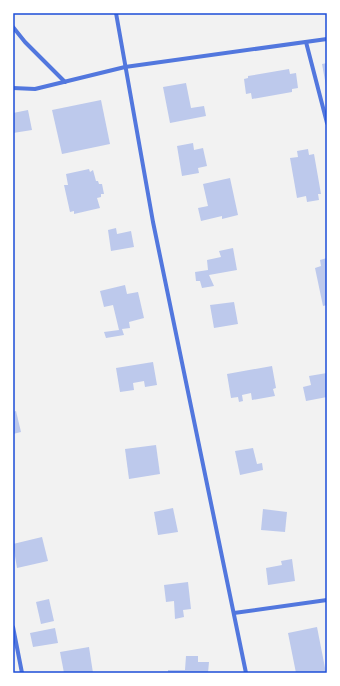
<svg xmlns="http://www.w3.org/2000/svg" width="340" height="686" font-family="'Nunito Sans',sans-serif">
  <style>
    .building { fill: #bdc9ec }
    .lines { fill: none; stroke-linecap: round; stroke-linejoin: round }
    .minor { stroke: #5277de; stroke-width: 4 }
    .neatline { fill: none; stroke: #1d4ed8; stroke-width: 1.5 }
  </style>
  <rect width="100%" height="100%" fill="#f2f2f2"/>
  <g class="building">
    <polygon points="327,63 327,86 326,86 322,64"/>
    <polygon points="289,69 290,74 296,73 298,88 292,89 292,92 252,99 251,93 246,94 244,79 248,78 248,76"/>
    <polygon points="186,83 191,108 204,106 206,116 170,123 163,87"/>
    <polygon points="101,100 110,144 62,154 52,110"/>
    <polygon points="28,110 32,130 13,133 13,113"/>
    <polygon points="193,143 194,150 203,148 207,166 198,168 199,173 182,176 177,146"/>
    <polygon points="308,149 309,155 314,154 321,194 318,194 319,200 307,202 306,196 297,198 290,158 298,157 297,151"/>
    <polygon points="89,169 90,172 93,170 96,181 98,181 99,184 102,184 104,194 101,194 101,197 97,198 100,208 74,214 74,211 70,212 64,185 68,185 66,174"/>
    <polygon points="230,178 238,215 222,219 222,216 201,221 198,208 208,206 203,184"/>
    <polygon points="116,228 117,234 131,231 134,247 111,251 108,230"/>
    <polygon points="233,248 237,270 209,275 214,286 202,288 200,281 196,281 195,272 208,270 207,260 221,257 219,251"/>
    <polygon points="327,258 327,305 323,306 315,268 321,266 320,260"/>
    <polygon points="125,285 127,294 138,292 144,318 129,322 130,328 122,329 124,335 106,338 104,332 119,330 113,305 104,307 100,291"/>
    <polygon points="234,302 238,324 214,328 210,305"/>
    <polygon points="153,362 157,385 145,387 144,381 133,383 134,390 120,392 116,368"/>
    <polygon points="272,366 276,388 273,389 275,396 252,400 251,393 242,395 243,401 239,402 238,397 231,398 227,374"/>
    <polygon points="327,373 327,397 306,401 303,387 311,385 309,376"/>
    <polygon points="16,411 21,432 13,434 13,412"/>
    <polygon points="156,445 160,474 129,479 125,449"/>
    <polygon points="253,448 257,464 262,463 263,470 240,475 235,451"/>
    <polygon points="173,508 178,532 158,535 154,512"/>
    <polygon points="263,509 287,512 285,532 261,530"/>
    <polygon points="42,537 48,561 17,568 13,544"/>
    <polygon points="292,559 295,581 268,585 266,568 282,565 281,561"/>
    <polygon points="188,582 191,609 183,610 184,617 175,619 174,601 166,602 164,585"/>
    <polygon points="49,599 54,621 41,624 36,602"/>
    <polygon points="317,627 326,673 296,673 288,633"/>
    <polygon points="55,628 58,643 33,647 30,633"/>
    <polygon points="89,647 93,673 64,673 60,652"/>
    <polygon points="186,656 198,656 198,662 209,662 208,673 168,673 168,670 185,670"/>
  </g>
  <g class="lines">
    <g class="minor">
      <polyline points="116,13 153,222 246,673"/>
      <polyline points="13,27 25,42 65,82"/>
      <polyline points="306,42 327,123"/>
      <polyline points="13,88 35,89 125,67 327,39"/>
      <polyline points="234,613 327,600"/>
      <polyline points="13,627 22,673"/>
    </g>
  </g>
  <rect width="340" height="686" fill="none" stroke="#ffffff" stroke-width="28"/>
  <rect x="14" y="14" width="312" height="658" class="neatline"/>
</svg>
